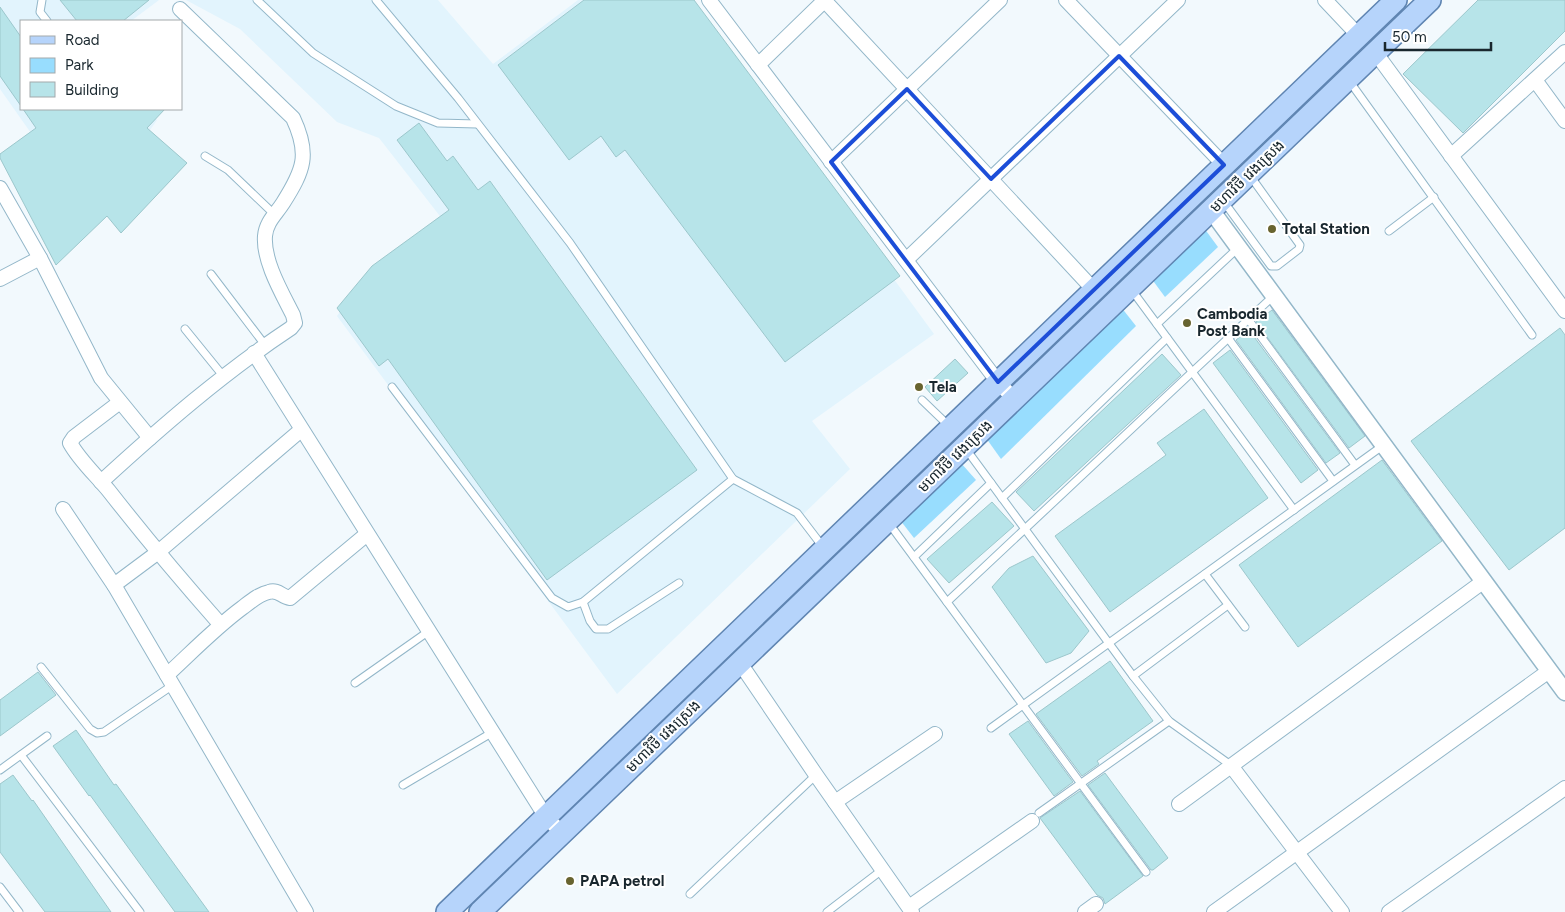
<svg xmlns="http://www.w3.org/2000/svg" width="1565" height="912" font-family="Figtree,'Noto Sans Khmer',sans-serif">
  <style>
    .built { fill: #e2f4fd }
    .green { fill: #98ddfe }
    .building { fill: #b7e4e9; stroke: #9cc7cc }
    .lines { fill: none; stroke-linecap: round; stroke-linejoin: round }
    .service-casing { stroke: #93b7c9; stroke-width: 9 }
    .minor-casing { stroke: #93b7c9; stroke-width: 16 }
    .tertiary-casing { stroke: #93b7c9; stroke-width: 19 }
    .primary-casing { stroke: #5f85b2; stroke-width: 24 }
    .service { stroke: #fff; stroke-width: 7 }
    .minor { stroke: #fff; stroke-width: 14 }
    .tertiary { stroke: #fff; stroke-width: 16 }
    .primary { stroke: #b6d4fb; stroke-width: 21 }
    .marked { fill: none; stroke: #1d4ed8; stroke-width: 4; stroke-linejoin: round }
    .poi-dot { fill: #686430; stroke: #fff; stroke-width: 2 }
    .labels { text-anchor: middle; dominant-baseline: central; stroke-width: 4; stroke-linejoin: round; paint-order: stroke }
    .street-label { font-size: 15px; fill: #19272e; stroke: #fff }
    .poi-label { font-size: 15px; font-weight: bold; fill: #19272e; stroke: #fff; text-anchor: start }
  </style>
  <rect width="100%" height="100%" fill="#f2f9fd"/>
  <g class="built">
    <polygon points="0,0 159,0 131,21 21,21 21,109 147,109 157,120 126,164 38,143 0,89"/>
    <polygon points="186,0 438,0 493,64 578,0 690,0 934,334 812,421 850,469 617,694 337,316 364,279 443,220 379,138 337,122 240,29"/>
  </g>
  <g class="green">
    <polygon points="1204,228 1218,247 1165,297 1151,278"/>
    <polygon points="1121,307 1136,326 1001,459 986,438"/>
    <polygon points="961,463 976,480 914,538 900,520"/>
  </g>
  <g class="building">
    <polygon points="60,0 149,0 123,21 77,21"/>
    <polygon points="584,0 694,0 900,276 785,362 625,150 616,157 601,136 569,160 498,65"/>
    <polygon points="1478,0 1565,0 1565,31 1463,133 1403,74"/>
    <polygon points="0,7 21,37 21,106 0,76"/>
    <polygon points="23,109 165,109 147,128 187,163 121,233 107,216 56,265 0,158 0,154 36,128"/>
    <polygon points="419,123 447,161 453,156 478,190 490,181 697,470 547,580 388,359 379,366 337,308 372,266 449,210 397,140"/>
    <polygon points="1272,310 1365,436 1349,448 1256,322"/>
    <polygon points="1560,328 1565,335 1565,528 1509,570 1411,441"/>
    <polygon points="1249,330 1340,453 1326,463 1236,340"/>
    <polygon points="1230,350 1318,470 1301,483 1213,363"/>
    <polygon points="1162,354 1181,375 1034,511 1016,492"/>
    <polygon points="955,359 968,373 937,401 925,387"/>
    <polygon points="1204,409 1268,498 1110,612 1055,536 1166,455 1157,443"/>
    <polygon points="1382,460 1442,541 1298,647 1239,565"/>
    <polygon points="992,502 1014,526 949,583 927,559"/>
    <polygon points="1033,556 1089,631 1071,653 1046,663 992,587 1009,568"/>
    <polygon points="1110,661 1153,721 1097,761 1099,764 1082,776 1036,714"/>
    <polygon points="38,672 56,695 0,736 0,700"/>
    <polygon points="1028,721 1073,782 1054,796 1009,734"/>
    <polygon points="76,730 114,785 116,784 209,912 175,912 90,795 89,796 53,746"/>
    <polygon points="1105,773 1168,858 1153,870 1151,870 1088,785"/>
    <polygon points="13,775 32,801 33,800 111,912 45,912 0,852 0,784"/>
    <polygon points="1080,791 1143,876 1105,904 1103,898 1097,895 1040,818"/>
  </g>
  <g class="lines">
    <defs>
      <g id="service">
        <polyline points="42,0 40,12 47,21"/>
        <polyline points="257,0 313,53 396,106 438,123 477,124"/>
        <polyline points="376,0 458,98 570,243 733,479 797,513 823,547"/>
        <polyline points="1350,82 1532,335"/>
        <polyline points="205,156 228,170 274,214"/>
        <polyline points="1224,202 1271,266 1277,266 1299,249 1300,245 1251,177"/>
        <polyline points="1389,231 1434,197"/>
        <polyline points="211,274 265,345"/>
        <polyline points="1131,289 1294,510"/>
        <polyline points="1248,319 1355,465"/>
        <polyline points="1157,324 1239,247"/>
        <polyline points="185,329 224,377"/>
        <polyline points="1228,338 1333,481"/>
        <polyline points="392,387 552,598 568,607 583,602 733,479"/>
        <polyline points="922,400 949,426"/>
        <polyline points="966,449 1133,676 1169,721 1232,766"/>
        <polyline points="1002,498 1167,338"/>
        <polyline points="888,522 1146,872"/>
        <polyline points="914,557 991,483"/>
        <polyline points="1205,574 1245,627"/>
        <polyline points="583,602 590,621 596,629 608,629 679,583"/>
        <polyline points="947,602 1269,300"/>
        <polyline points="41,667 90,729 97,733 104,732 173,685"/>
        <polyline points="1133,676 1228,605"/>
        <polyline points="355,683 429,631"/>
        <polyline points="991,728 1381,447"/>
        <polyline points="21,755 140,912"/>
        <polyline points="0,770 47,736"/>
        <polyline points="403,785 493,732"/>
        <polyline points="1039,813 1169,721"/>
        <polyline points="0,887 19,912"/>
        <polyline points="690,894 816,775"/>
        <polyline points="827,912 882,870"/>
      </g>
      <g id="minor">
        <polyline points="709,0 998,382 1014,399"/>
        <polyline points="824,0 1094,290"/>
        <polyline points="1066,0 1224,165"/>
        <polyline points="1325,0 1359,36"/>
        <polyline points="1375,52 1565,311"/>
        <polyline points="758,65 825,0"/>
        <polyline points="1535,80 1565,121"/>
        <polyline points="1451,156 1565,52"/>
        <polyline points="831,162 1000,0"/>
        <polyline points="0,188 40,258 101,378 150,438"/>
        <polyline points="906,260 1178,0"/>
        <polyline points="0,279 40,258"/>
        <polyline points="254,353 546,817 562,833"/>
        <path d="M120 402 74 437 70 443C80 461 96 475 109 491 145 537 182 581 220 624"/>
        <path d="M101 482C161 427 223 373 291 328L295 323 293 315C282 293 263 261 265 236 266 222 276 214 283 203 304 170 310 154 293 118L180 9"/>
        <polyline points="63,509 114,585 306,912"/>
        <polyline points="114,585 157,553 301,430"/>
        <polyline points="740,663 816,775 912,912"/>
        <path d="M167 675C192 652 215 628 242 608 250 602 259 594 269 592 278 589 282 597 290 598L367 534"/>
        <polyline points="1232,767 1342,912"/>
        <polyline points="835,802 935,734"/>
        <polyline points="1179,804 1484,581"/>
        <polyline points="909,907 1032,821"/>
        <polyline points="1085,912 1096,904"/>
        <polyline points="1214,912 1549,671"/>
        <polyline points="1389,912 1565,788"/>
      </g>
      <polyline id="tertiary" points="1211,210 1565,692"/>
      <g id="primary">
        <polyline points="447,912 1396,0"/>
        <polyline points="480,912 1430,0"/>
      </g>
    </defs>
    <use href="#service" class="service-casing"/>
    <use href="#minor" class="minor-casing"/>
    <use href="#tertiary" class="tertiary-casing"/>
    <use href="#primary" class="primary-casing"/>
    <use href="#service" class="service"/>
    <use href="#minor" class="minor"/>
    <use href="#tertiary" class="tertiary"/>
    <use href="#primary" class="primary"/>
  </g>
  <path class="marked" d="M1119 56 1224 165 998 382 831 162 907 89 991 179Z"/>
  <g class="poi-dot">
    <circle cx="1272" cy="229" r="5"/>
    <circle cx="1187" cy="323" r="5"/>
    <circle cx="919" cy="387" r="5"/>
    <circle cx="570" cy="881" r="5"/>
  </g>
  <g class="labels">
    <g class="street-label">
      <text transform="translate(1247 176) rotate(-44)">មហាវិថី វេងស្រេង</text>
      <text transform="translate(955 456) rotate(-44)">មហាវិថី វេងស្រេង</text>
      <text transform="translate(663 736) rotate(-44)">មហាវិថី វេងស្រេង</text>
    </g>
    <g class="poi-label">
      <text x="1282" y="229">Total Station</text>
      <text x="1197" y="314">Cambodia<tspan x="1197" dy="17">Post Bank</tspan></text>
      <text x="929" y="387">Tela</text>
      <text x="580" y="881">PAPA petrol</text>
    </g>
  </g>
  <rect x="20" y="20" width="162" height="90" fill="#ffffff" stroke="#a3a9ab"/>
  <rect x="30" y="36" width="25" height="8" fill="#b6d4fb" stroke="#a3a9ab"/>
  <text x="65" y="45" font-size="15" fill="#19272e">Road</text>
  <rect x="30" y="58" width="25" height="15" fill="#98ddfe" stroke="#a3a9ab"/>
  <text x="65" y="70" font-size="15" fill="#19272e">Park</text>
  <rect x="30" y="82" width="25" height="15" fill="#b7e4e9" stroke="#a3a9ab"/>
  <text x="65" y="95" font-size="15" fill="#19272e">Building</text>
  <path d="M1385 42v8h106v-8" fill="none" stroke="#19272e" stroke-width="2.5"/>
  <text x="1392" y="42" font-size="15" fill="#19272e" stroke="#ffffff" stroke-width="4" paint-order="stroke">50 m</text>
</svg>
